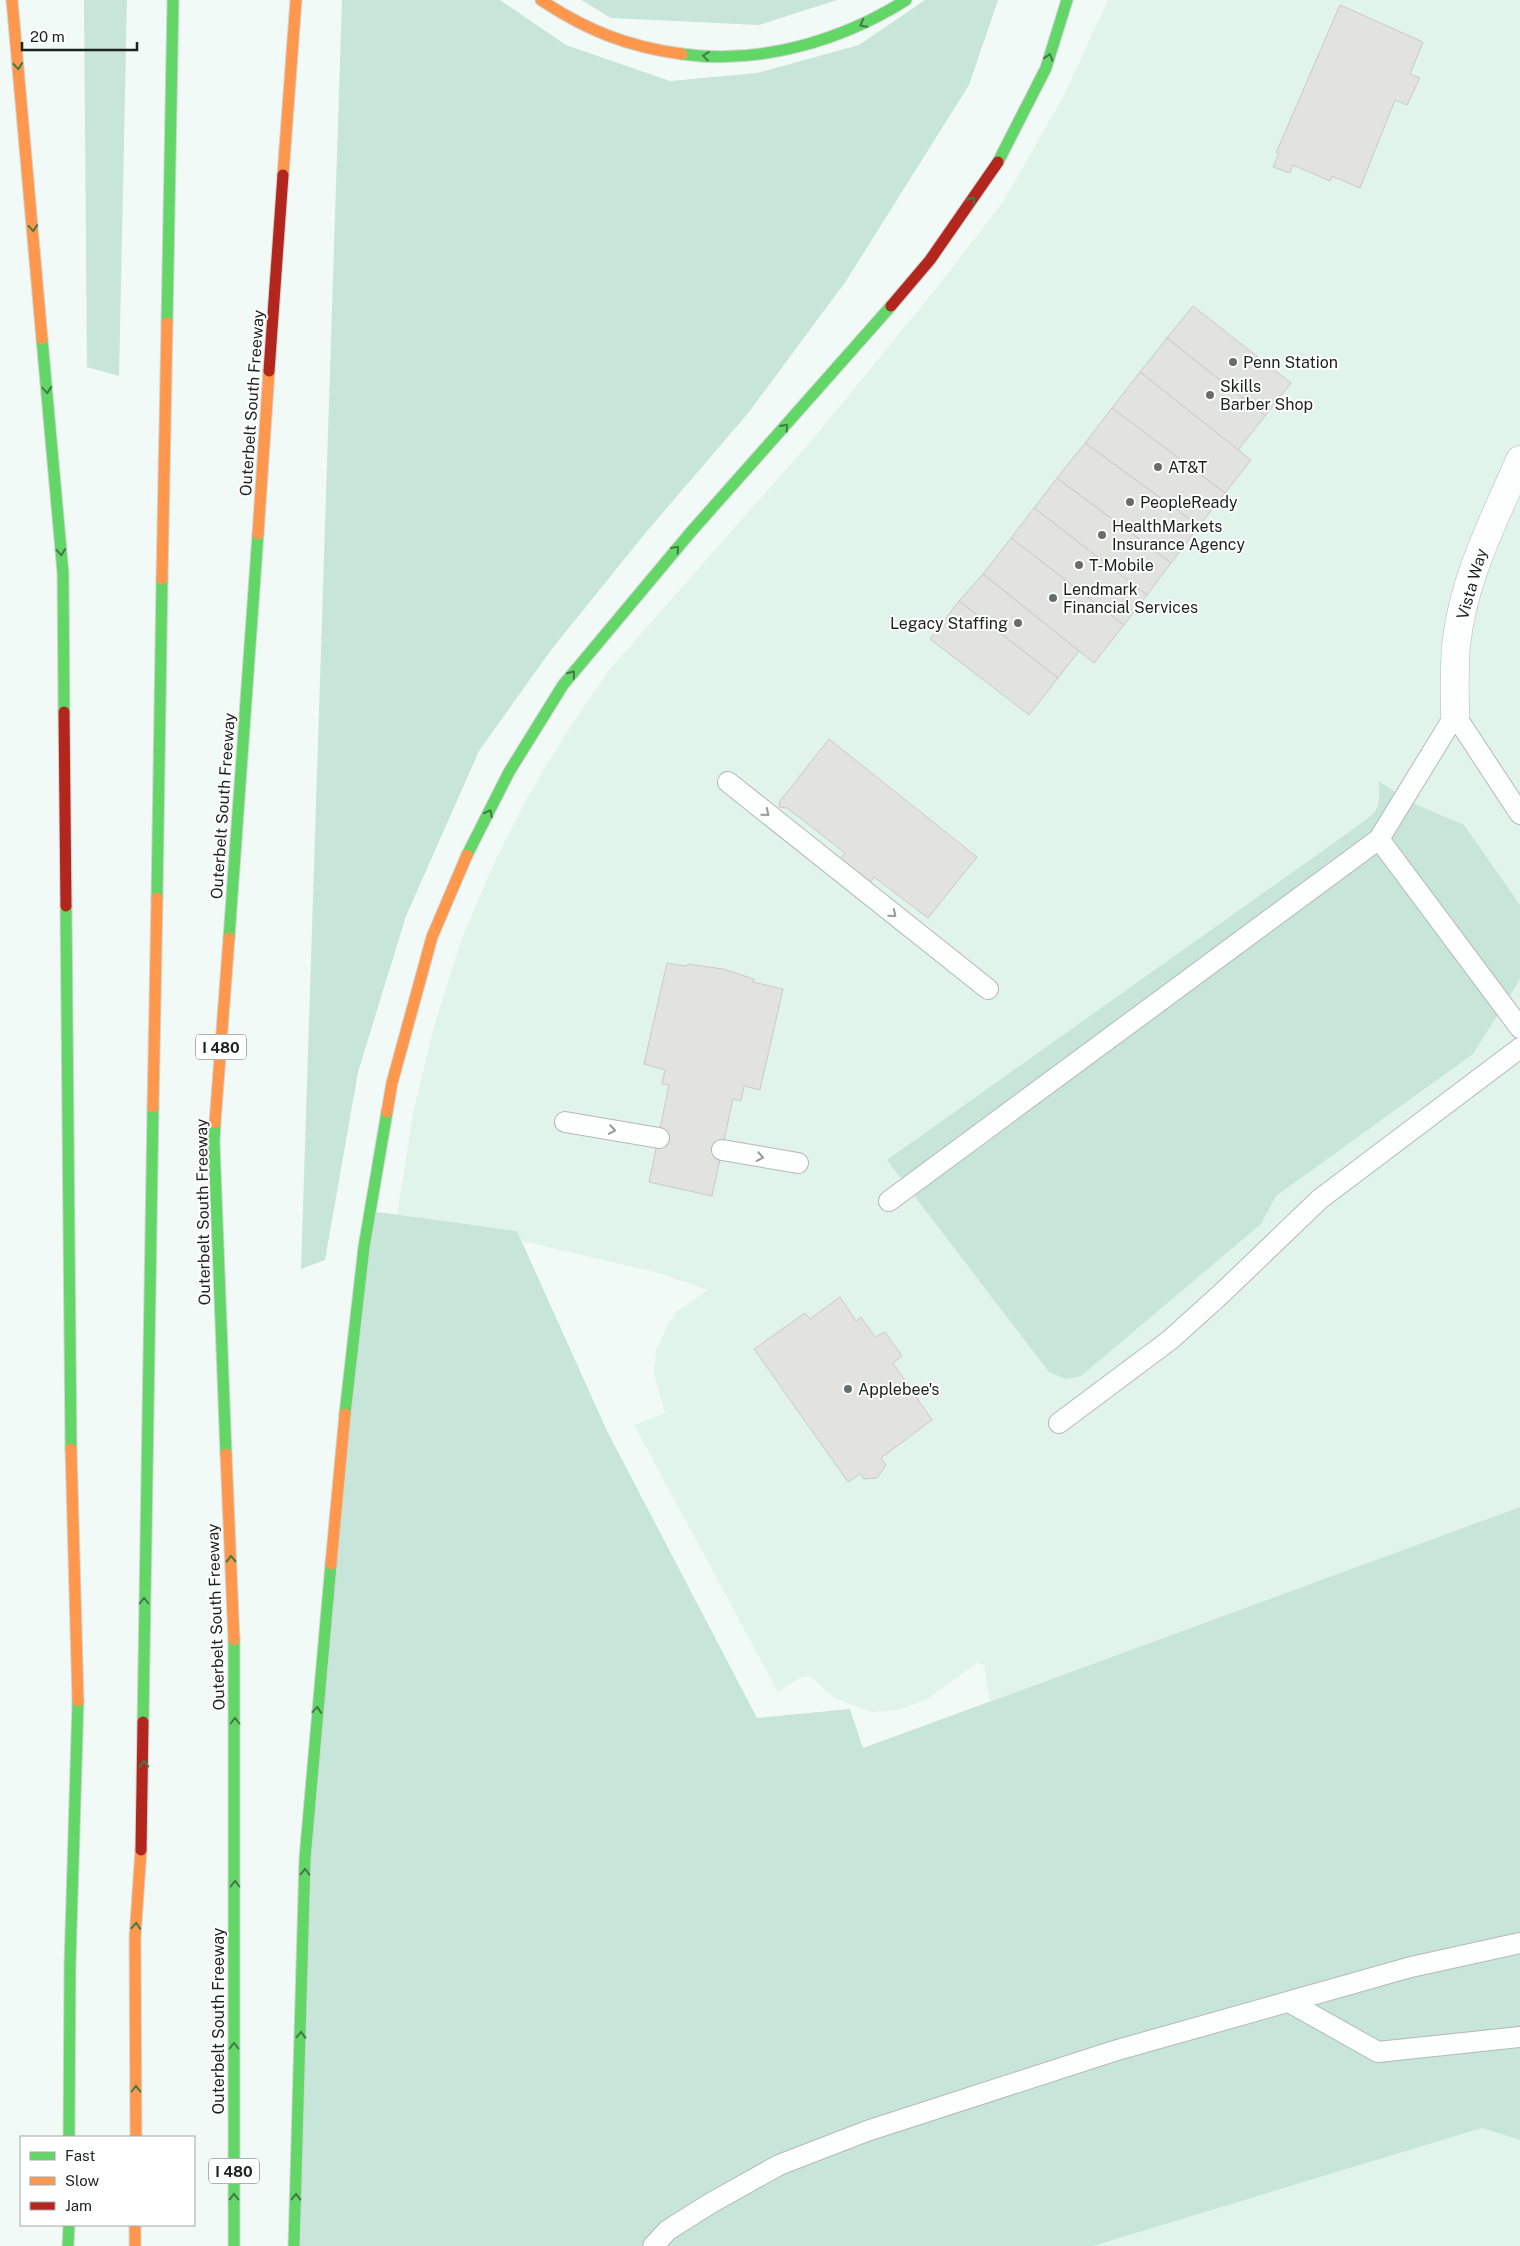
<svg xmlns="http://www.w3.org/2000/svg" width="1520" height="2246" font-family="'Public Sans',sans-serif">
  <style>
    .built { fill: #e1f4ec }
    .green { fill: #c7e5d9 }
    .building { fill: #e2e2e1; stroke: #c9cac9 }
    .lines { fill: none; stroke-linecap: round; stroke-linejoin: round }
    .lane-casing { stroke: #b3bab8; stroke-width: 22 }
    .street-casing { stroke: #b3bab8; stroke-width: 29 }
    .fast-casing { stroke: #d1d6d3; stroke-width: 13 }
    .slow-casing { stroke: #d1d6d3; stroke-width: 13 }
    .jam-casing { stroke: #d1d6d3; stroke-width: 13 }
    .lane { stroke: #fdfefe; stroke-width: 20 }
    .street { stroke: #fdfefe; stroke-width: 28 }
    .fast { stroke: #63d668; stroke-width: 11 }
    .slow { stroke: #ff974d; stroke-width: 11 }
    .jam { stroke: #b3261e; stroke-width: 11 }
    .oneway { stroke: #3f7c44 }
    .oneway2 { stroke: #979b9a }
    .poi-dot { fill: #666e6b; stroke: #fff; stroke-width: 2 }
    .labels { text-anchor: middle; dominant-baseline: central; stroke-width: 4; stroke-linejoin: round; paint-order: stroke }
    .shield { fill: #fff; stroke: #5f6462; stroke-width: 1 }
    .shield-label { font-size: 15px; font-weight: bold; fill: #1b221f }
    .poi-label { font-size: 16px; fill: #1b221f; stroke: #fff; text-anchor: start }
    .street-label { font-size: 16px; fill: #1b221f; stroke: #fff }
  </style>
  <rect width="100%" height="100%" fill="#f2faf7"/>
  <g class="built">
    <polygon points="1108,0 1520,0 1520,1507 990,1701 984,1665 977,1663 926,1700 898,1710 872,1712 834,1698 810,1676 800,1678 778,1692 634,1425 665,1413 654,1374 656,1350 667,1326 676,1312 708,1290 658,1273 522,1241 517,1231 397,1215 413,1113 434,1026 463,935 496,859 529,794 564,736 609,670 817,434 930,296 1003,202 1064,95"/>
    <polygon points="1482,2128 1520,2140 1520,2246 1093,2246"/>
  </g>
  <g class="green">
    <polygon points="84,0 127,0 119,376 87,367"/>
    <polygon points="342,0 500,0 566,45 670,81 757,73 859,45 925,0 998,0 969,85 846,281 749,412 647,531 551,650 479,751 406,916 358,1072 325,1260 301,1269"/>
    <polygon points="581,0 837,0 759,25 611,18"/>
    <path d="M1379 781 1408 801 1464 825 1520 905V979L1473 1054 1276 1196 1261 1224 1081 1376 1066 1379 1049 1372 887 1160 1352 830C1376 812 1381 813 1379 781Z"/>
    <polygon points="370,1211 517,1231 607,1431 757,1718 850,1709 863,1748 1520,1507 1520,2140 1482,2128 1093,2246 294,2246 305,1858"/>
  </g>
  <g class="building">
    <polygon points="1340,5 1423,42 1410,74 1420,78 1407,105 1395,100 1360,188 1332,176 1330,181 1293,165 1290,173 1273,167 1279,153 1276,153"/>
    <polygon points="1193,306 1291,383 1265,416 1167,338"/>
    <polygon points="1167,338 1265,416 1238,450 1140,372"/>
    <polygon points="1140,372 1251,460 1225,493 1112,408"/>
    <polygon points="1112,408 1225,493 1199,526 1085,443"/>
    <polygon points="1085,443 1199,526 1171,563 1057,478"/>
    <polygon points="1057,478 1171,563 1147,595 1034,508"/>
    <polygon points="1034,508 1147,595 1124,625 1011,538"/>
    <polygon points="1011,538 1124,625 1094,663 983,574"/>
    <polygon points="983,574 1079,651 1058,678 959,601"/>
    <polygon points="959,601 1058,678 1029,715 930,639"/>
    <polygon points="829,739 977,857 928,918 874,877 870,883 840,859 845,853 787,808 779,807 780,801"/>
    <polygon points="667,963 686,966 688,964 723,969 754,979 753,982 783,989 760,1090 744,1086 741,1101 733,1099 712,1196 649,1182 669,1085 662,1084 665,1070 644,1064"/>
    <polygon points="840,1297 856,1321 861,1317 875,1337 885,1332 902,1356 893,1363 932,1420 881,1458 886,1465 877,1478 864,1479 860,1474 848,1482 754,1349 805,1313 810,1319"/>
  </g>
  <g class="lines">
    <defs>
      <g id="lane">
        <polyline points="728,782 988,989"/>
        <polyline points="1520,814 1455,715 1379,839 1520,1028"/>
        <polyline points="565,1122 659,1138"/>
        <polyline points="722,1150 798,1163"/>
        <polyline points="889,1201 1379,839"/>
        <polyline points="1059,1423 1170,1340 1221,1294 1320,1199 1520,1048"/>
        <polyline points="1289,2002 1378,2052 1520,2037"/>
        <polyline points="653,2246 668,2230 711,2203 779,2165 867,2131 1114,2051 1411,1967 1520,1943"/>
      </g>
      <path id="street" d="M1455 715C1455 693 1454 669 1456 647 1462 581 1494 520 1520 460"/>
      <g id="fast">
        <path d="M682 54C759 65 841 41 906 0"/>
        <polyline points="998,162 1046,68 1067,0"/>
        <polyline points="167,323 173,0"/>
        <polyline points="42,339 63,573 64,712"/>
        <polyline points="467,855 509,772 563,685 690,533 891,306"/>
        <polyline points="157,898 162,579"/>
        <polyline points="66,906 71,1449"/>
        <polyline points="229,938 258,534"/>
        <polyline points="215,1123 214,1142 226,1454"/>
        <polyline points="345,1414 364,1247 387,1112"/>
        <polyline points="234,1640 234,2246"/>
        <polyline points="143,1722 153,1107"/>
        <polyline points="69,2137 70,1964 78,1701"/>
        <polyline points="68,2246 69,2225"/>
        <polyline points="294,2246 305,1858 331,1564"/>
      </g>
      <g id="slow">
        <polyline points="12,0 42,339"/>
        <path d="M541 0C586 30 628 47 682 54"/>
        <polyline points="283,175 296,0"/>
        <polyline points="258,534 269,371"/>
        <polyline points="162,579 167,323"/>
        <polyline points="153,1107 157,898"/>
        <polyline points="387,1112 392,1083 432,937 467,855"/>
        <polyline points="215,1123 229,938"/>
        <polyline points="71,1449 78,1701"/>
        <polyline points="226,1454 234,1640"/>
        <polyline points="331,1564 345,1414"/>
        <polyline points="136,2137 135,1937 141,1850"/>
        <polyline points="135,2225 135,2246"/>
      </g>
      <g id="jam">
        <polyline points="891,306 930,260 998,162"/>
        <polyline points="269,371 283,175"/>
        <polyline points="64,712 66,906"/>
        <polyline points="141,1850 143,1722"/>
      </g>
    </defs>
    <use href="#lane" class="lane-casing"/>
    <use href="#street" class="street-casing"/>
    <use href="#fast" class="fast-casing"/>
    <use href="#slow" class="slow-casing"/>
    <use href="#jam" class="jam-casing"/>
    <use href="#lane" class="lane"/>
    <use href="#street" class="street"/>
    <use href="#fast" class="fast"/>
    <use href="#slow" class="slow"/>
    <use href="#jam" class="jam"/>
  </g>
  <defs><path id="oneway-chevron" d="M-2-3.5L2.5 0L-2 3.5" fill="none" stroke-width="1.6" stroke-linecap="round" stroke-linejoin="round" transform="scale(1.25)"/></defs>
  <g class="oneway">
    <use href="#oneway-chevron" transform="translate(863 24) rotate(153)"/>
    <use href="#oneway-chevron" transform="translate(706 56) rotate(-173)"/>
    <use href="#oneway-chevron" transform="translate(1049 57) rotate(-73)"/>
    <use href="#oneway-chevron" transform="translate(18 66) rotate(85)"/>
    <use href="#oneway-chevron" transform="translate(972 200) rotate(-55)"/>
    <use href="#oneway-chevron" transform="translate(33 228) rotate(85)"/>
    <use href="#oneway-chevron" transform="translate(47 390) rotate(85)"/>
    <use href="#oneway-chevron" transform="translate(785 427) rotate(-48)"/>
    <use href="#oneway-chevron" transform="translate(676 549) rotate(-49)"/>
    <use href="#oneway-chevron" transform="translate(61 552) rotate(85)"/>
    <use href="#oneway-chevron" transform="translate(572 674) rotate(-51)"/>
    <use href="#oneway-chevron" transform="translate(489 813) rotate(-63)"/>
    <use href="#oneway-chevron" transform="translate(231 1559) rotate(-92)"/>
    <use href="#oneway-chevron" transform="translate(144 1601) rotate(-90)"/>
    <use href="#oneway-chevron" transform="translate(317 1710) rotate(-85)"/>
    <use href="#oneway-chevron" transform="translate(235 1721) rotate(-90)"/>
    <use href="#oneway-chevron" transform="translate(144 1764) rotate(-90)"/>
    <use href="#oneway-chevron" transform="translate(305 1872) rotate(-88)"/>
    <use href="#oneway-chevron" transform="translate(235 1884) rotate(-90)"/>
    <use href="#oneway-chevron" transform="translate(136 1926) rotate(-86)"/>
    <use href="#oneway-chevron" transform="translate(301 2035) rotate(-88)"/>
    <use href="#oneway-chevron" transform="translate(234 2046) rotate(-90)"/>
    <use href="#oneway-chevron" transform="translate(136 2089) rotate(-90)"/>
    <use href="#oneway-chevron" transform="translate(234 2197) rotate(-90)"/>
    <use href="#oneway-chevron" transform="translate(296 2197) rotate(-88)"/>
  </g>
  <g class="oneway2">
    <use href="#oneway-chevron" transform="translate(766 813) rotate(39)"/>
    <use href="#oneway-chevron" transform="translate(893 914) rotate(39)"/>
    <use href="#oneway-chevron" transform="translate(612 1130) rotate(10)"/>
    <use href="#oneway-chevron" transform="translate(760 1157) rotate(10)"/>
  </g>
  <g class="poi-dot">
    <circle cx="1233" cy="362" r="5"/>
    <circle cx="1210" cy="395" r="5"/>
    <circle cx="1158" cy="467" r="5"/>
    <circle cx="1130" cy="502" r="5"/>
    <circle cx="1102" cy="535" r="5"/>
    <circle cx="1079" cy="565" r="5"/>
    <circle cx="1053" cy="598" r="5"/>
    <circle cx="1018" cy="623" r="5"/>
    <circle cx="848" cy="1389" r="5"/>
  </g>
  <g class="labels">
    <g class="shield">
      <rect x="196" y="1034.5" width="50" height="25" rx="4"/>
      <rect x="209" y="2158.5" width="50" height="25" rx="4"/>
    </g>
    <g class="shield-label">
      <text x="221" y="1047">I 480</text>
      <text x="234" y="2171">I 480</text>
    </g>
    <g class="poi-label">
      <text x="1243" y="362">Penn Station</text>
      <text x="1220" y="386">Skills<tspan x="1220" dy="18">Barber Shop</tspan></text>
      <text x="1168" y="467">AT&amp;T</text>
      <text x="1140" y="502">PeopleReady</text>
      <text x="1112" y="526">HealthMarkets<tspan x="1112" dy="18">Insurance Agency</tspan></text>
      <text x="1089" y="565">T-Mobile</text>
      <text x="1063" y="589">Lendmark<tspan x="1063" dy="18">Financial Services</tspan></text>
      <text x="1008" y="623" text-anchor="end">Legacy Staffing</text>
      <text x="858" y="1389">Applebee's</text>
    </g>
    <g class="street-label">
      <text transform="translate(252 403) rotate(-86)">Outerbelt South Freeway</text>
      <text transform="translate(1472 584) rotate(-74)">Vista Way</text>
      <text transform="translate(223 806) rotate(-86)">Outerbelt South Freeway</text>
      <text transform="translate(203 1212) rotate(-91)">Outerbelt South Freeway</text>
      <text transform="translate(216 1617) rotate(-92)">Outerbelt South Freeway</text>
      <text transform="translate(218 2021) rotate(-90)">Outerbelt South Freeway</text>
    </g>
  </g>
  <rect x="20" y="2136" width="175" height="90" fill="#ffffff" stroke="#a4a7a5"/>
  <rect x="30" y="2152" width="25" height="8" fill="#63d668" stroke="#a4a7a5"/>
  <text x="65" y="2161" font-size="15" fill="#1b221f">Fast</text>
  <rect x="30" y="2177" width="25" height="8" fill="#ff974d" stroke="#a4a7a5"/>
  <text x="65" y="2186" font-size="15" fill="#1b221f">Slow</text>
  <rect x="30" y="2202" width="25" height="8" fill="#b3261e" stroke="#a4a7a5"/>
  <text x="65" y="2211" font-size="15" fill="#1b221f">Jam</text>
  <path d="M22 42v8h115v-8" fill="none" stroke="#1b221f" stroke-width="2.5"/>
  <text x="30" y="42" font-size="15" fill="#1b221f" stroke="#ffffff" stroke-width="4" paint-order="stroke">20 m</text>
</svg>
